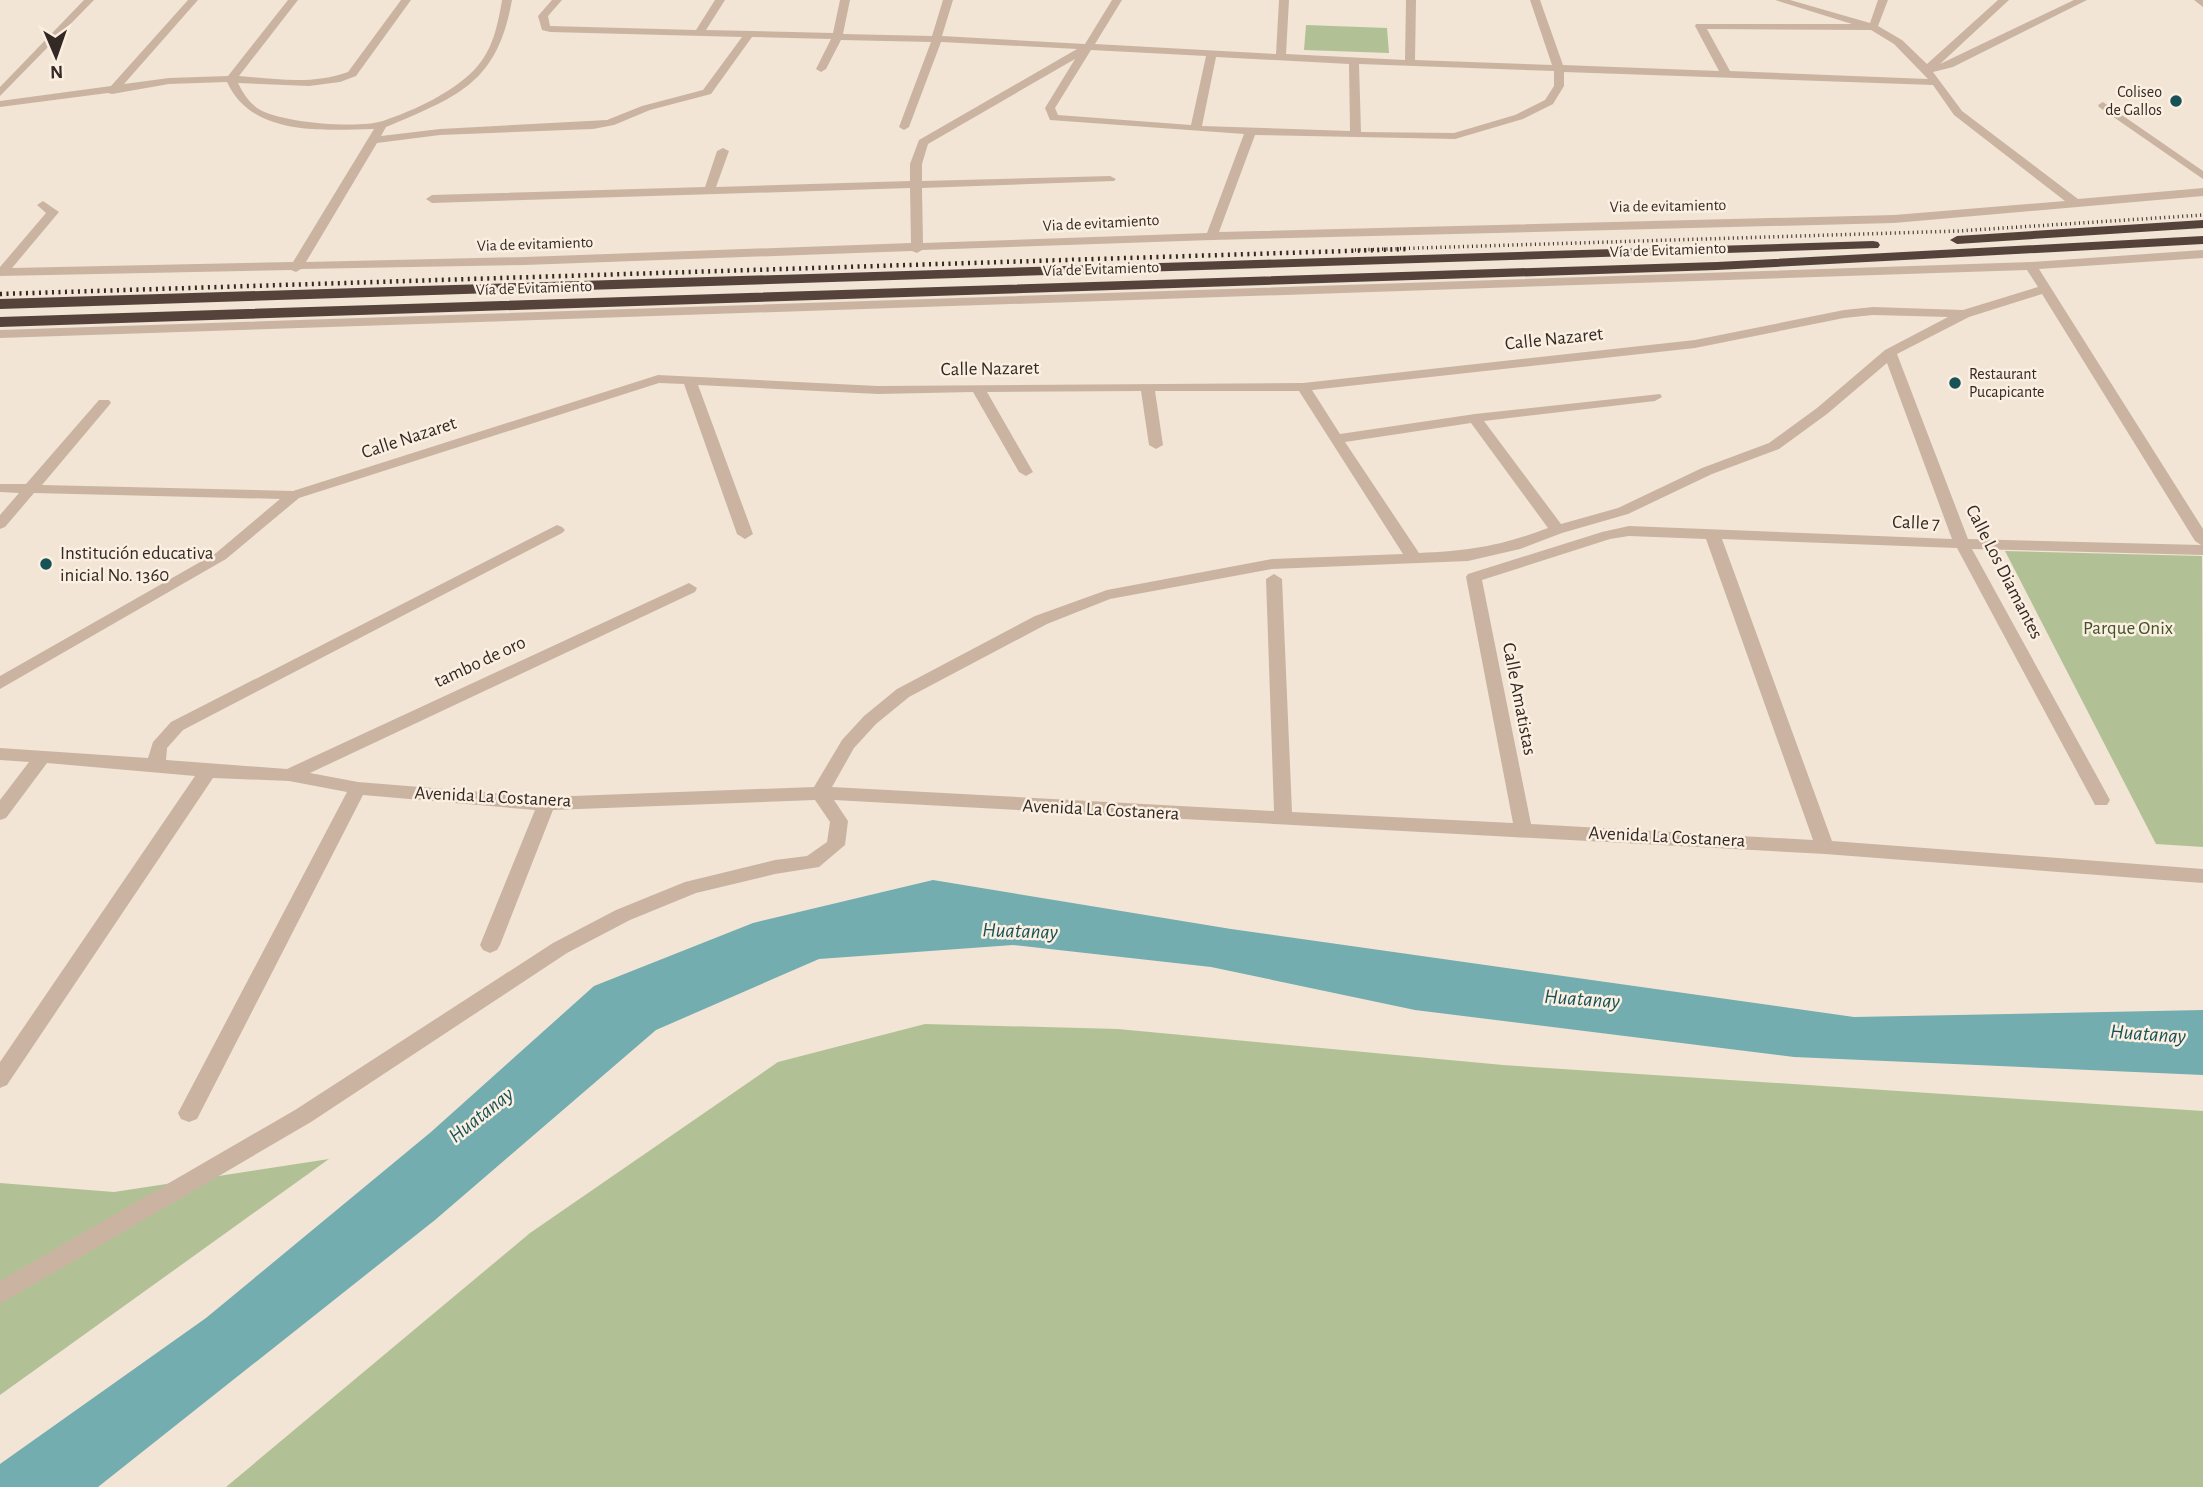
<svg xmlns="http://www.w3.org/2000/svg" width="2203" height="1487" font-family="'Alegreya Sans',sans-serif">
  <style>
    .green { fill: #b2c195 }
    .water { fill: #73adb0 }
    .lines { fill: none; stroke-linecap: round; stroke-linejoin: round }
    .street { fill: #cab4a1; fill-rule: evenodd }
    .highway { fill: #55433b; fill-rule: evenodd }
    .rail-far1 { stroke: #342924; stroke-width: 3.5; stroke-dasharray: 1 3.5; stroke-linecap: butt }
    .rail { stroke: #342924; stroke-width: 4.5; stroke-dasharray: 2 4.5; stroke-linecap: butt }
    .poi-dot { fill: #185257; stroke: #faefe1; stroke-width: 2.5 }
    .labels { text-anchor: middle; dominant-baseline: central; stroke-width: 5; stroke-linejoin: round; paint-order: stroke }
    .far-poi-label { font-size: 16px; fill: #342924; stroke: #faefe1; text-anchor: end }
    .far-street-label { font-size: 16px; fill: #342924; stroke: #faefe1 }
    .street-label { font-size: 19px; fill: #342924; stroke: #faefe1 }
    .poi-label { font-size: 19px; fill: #342924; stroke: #faefe1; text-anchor: start }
    .park-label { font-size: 19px; fill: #425327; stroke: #faefe1 }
    .water-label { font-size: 21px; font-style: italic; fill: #185257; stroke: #faefe1 }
  </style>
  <rect width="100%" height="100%" fill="#f2e5d5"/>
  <g class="green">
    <polygon points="1306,25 1387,28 1389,53 1304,50"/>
    <polygon points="2005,551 2202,556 2203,847 2156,844"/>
    <polygon points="925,1024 1118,1029 1503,1065 2203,1111 2203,1487 226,1487 530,1233 778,1062"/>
    <polygon points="329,1159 0,1395 0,1183 114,1192"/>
  </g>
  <polygon class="water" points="933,880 1231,929 1854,1017 2203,1010 2203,1075 1794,1057 1415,1010 1211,967 1013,945 819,959 656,1030 435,1220 98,1487 0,1487 0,1464 206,1318 431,1132 594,986 753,923"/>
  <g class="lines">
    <g class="street">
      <polygon points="84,0 94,0 0,96 0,87"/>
      <path d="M188 0H198L124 84 169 78 228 76 288 0H298L239 76C275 79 313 85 348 72L401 0H411L356 76 340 82 309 86 238 83C243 93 248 101 257 108 279 123 357 129 383 121 415 110 452 93 475 69 493 50 498 24 502 0H512C497 84 458 96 386 127L381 136 440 129 607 120 642 106 703 90 742 37 550 32 542 30 538 16 552 0H562L548 16 550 26 696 30 715 0H725L706 30 833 33 840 0H850L843 34 932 36 943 0H953L942 36 1085 44 1112 0H1122L1095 44 1276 54 1279 0H1289L1286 54 1405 60 1406 0H1416L1415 60 1552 65 1530 0H1540L1563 65 1719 71 1695 26 1696 24H1852L1775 0H1790L1870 23 1878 0H1888L1878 26 1902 40 1927 64 1998 0H2009L1940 64 2074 0H2087L1953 67 1933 72 1962 111 2078 199 2203 188V196L1894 223 1212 240 922 250 917 253 912 251 525 265 301 269 296 272 291 270 0 276V267L46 213 37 205 43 201 59 212 12 268 293 262 374 129C323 130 252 137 227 82L169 84 112 94 108 93 0 107V101L111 86ZM1707 29 1871 30 1894 44 1928 79 1730 71ZM752 37 831 39 816 69 821 72 826 69 841 40 931 42 899 127 904 130 909 127 941 42 1077 49 919 140 910 164V181L716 187 729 151 723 148 717 151 705 187 432 195 426 199 432 203 910 188 911 243 525 257 306 262 377 143 440 135 593 129 614 125 650 110 711 94ZM1091 50 1206 56 1191 125 1058 115 1055 108ZM1216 57 1349 64 1350 131 1202 126ZM1075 59 1045 108 1050 120 1244 134 1207 233 923 243 922 188 1114 181 1116 179 1110 176 922 181V164L928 144ZM1359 64 1554 71V86L1545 100 1515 115 1454 133 1361 132ZM1564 72 1933 85 1954 115 2065 201 1894 215 1219 232 1255 135 1455 139 1523 119 1553 104 1564 86Z"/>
      <polygon points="2194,0 2203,0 2203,7"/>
      <polygon points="2103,102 2203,171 2203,179 2099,107 2098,105"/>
      <path d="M2203 250V258L2039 269 2203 529V555L1972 549 2110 800 2107 805H2095L1957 548 1722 539 1832 841 2203 869V883L1825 854 834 800 848 821 845 845 819 867 775 874 696 893 630 920 567 953 311 1122 0 1304V1281L295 1110 553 943 616 910 685 882 775 860 807 856 827 842 830 822 815 800 553 810 500 945 497 950 490 953 483 950 480 945 535 810 363 795 197 1119 189 1122 181 1119 178 1113 347 792 289 781 213 778 7 1085 0 1088V1062L195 776 47 763 6 818 0 820V800L29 762 0 760V748L148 758 153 742 171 722 557 525 562 527 565 530 562 533 183 730 167 748 166 760 287 769 689 583 697 588 695 592 310 773 358 782 546 797 814 787 842 740 864 716 897 689 1035 616 1107 590 1272 559 1403 554 1299 391H1155L1163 445 1156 449 1149 445 1141 391 987 392 1033 472 1026 476 1019 472 973 392 878 394 698 385 753 534 745 539 737 534 684 384 659 383 299 498 226 559 0 689V676L216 553 280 499 34 493 5 527 0 529V515L19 493 0 492V484H26L99 400H109L111 403 42 485 293 491 658 375 878 386 1303 383 1695 340 1844 310 1873 307 1963 310 2038 287 2027 270 0 338V330L2031 262ZM2042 294 2195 541 2201 545 1968 539 1897 354 1969 317ZM1873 315 1948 317 1885 350 1817 408 1769 443 1702 468 1618 508 1561 524 1484 421 1655 401 1662 397 1660 394 1475 414 1340 434 1312 390 1695 348 1844 318ZM1887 363 1952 539 1629 526 1602 532 1468 574 1466 577 1513 823 1292 812 1282 579 1274 574 1266 579 1274 811 832 787 854 748 876 724 909 697 1047 624 1110 599 1272 569 1468 561 1520 549 1562 533 1628 514 1712 474 1779 449 1827 414ZM1471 423 1548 528C1501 546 1469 551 1419 553L1345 442ZM1629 536 1706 539 1813 840 1531 824 1482 580 1610 539Z"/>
    </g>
    <g class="highway">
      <polygon points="2203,220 2203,228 1957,244 1950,240 1957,236"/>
      <polygon points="2203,236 2203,244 1717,270 0,327 0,317 1717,262"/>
      <polygon points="1873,241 1878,242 1880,245 1878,248 0,309 0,299"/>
    </g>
    <polyline class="rail-far1" points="1355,250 1958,231 2203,215"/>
    <polyline class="rail" points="0,294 1409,249"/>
  </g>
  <g class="poi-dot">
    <circle cx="2176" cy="101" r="7"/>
    <circle cx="1955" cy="383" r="7"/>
    <circle cx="46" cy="564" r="7"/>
  </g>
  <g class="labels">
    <g class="far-poi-label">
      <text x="2162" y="92">Coliseo<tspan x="2162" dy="18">de Gallos</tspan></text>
      <text x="1969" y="374" text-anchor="start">Restaurant<tspan x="1969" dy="18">Pucapicante</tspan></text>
    </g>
    <g class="far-street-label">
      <text transform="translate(1668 206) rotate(-1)">Via de evitamiento</text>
      <text transform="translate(1101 223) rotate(-3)">Via de evitamiento</text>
      <text transform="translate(535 244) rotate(-2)">Via de evitamiento</text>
      <text transform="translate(1668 250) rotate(-2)">Vía de Evitamiento</text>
      <text transform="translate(1101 269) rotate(-2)">Vía de Evitamiento</text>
      <text transform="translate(534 288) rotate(-2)">Vía de Evitamiento</text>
    </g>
    <g class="street-label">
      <text transform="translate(1554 339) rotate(-6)">Calle Nazaret</text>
      <text transform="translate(990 369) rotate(-1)">Calle Nazaret</text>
      <text transform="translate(409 438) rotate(-18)">Calle Nazaret</text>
      <text transform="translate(1916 523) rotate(2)">Calle 7</text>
      <text transform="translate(2004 572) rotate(63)">Calle Los Diamantes</text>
      <text transform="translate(480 662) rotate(-25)">tambo de oro</text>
      <text transform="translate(1519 699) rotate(79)">Calle Amatistas</text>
      <text transform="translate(493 797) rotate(3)">Avenida La Costanera</text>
      <text transform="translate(1101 810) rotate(3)">Avenida La Costanera</text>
      <text transform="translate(1667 837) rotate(3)">Avenida La Costanera</text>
    </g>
    <g class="poi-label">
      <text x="60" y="553">Institución educativa<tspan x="60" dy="22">inicial No. 1360</tspan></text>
    </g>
    <g class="park-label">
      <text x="2128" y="628">Parque Onix</text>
    </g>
    <g class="water-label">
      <text transform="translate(1020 931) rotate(2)">Huatanay</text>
      <text transform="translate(1582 999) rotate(4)">Huatanay</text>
      <text transform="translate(2148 1034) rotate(4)">Huatanay</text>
      <text transform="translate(481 1115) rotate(-38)">Huatanay</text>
    </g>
  </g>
  <g transform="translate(56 56) rotate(178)" stroke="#faefe1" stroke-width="5" paint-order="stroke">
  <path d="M0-5L12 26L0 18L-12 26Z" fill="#342924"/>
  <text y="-10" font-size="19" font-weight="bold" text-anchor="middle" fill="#342924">N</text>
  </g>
</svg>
